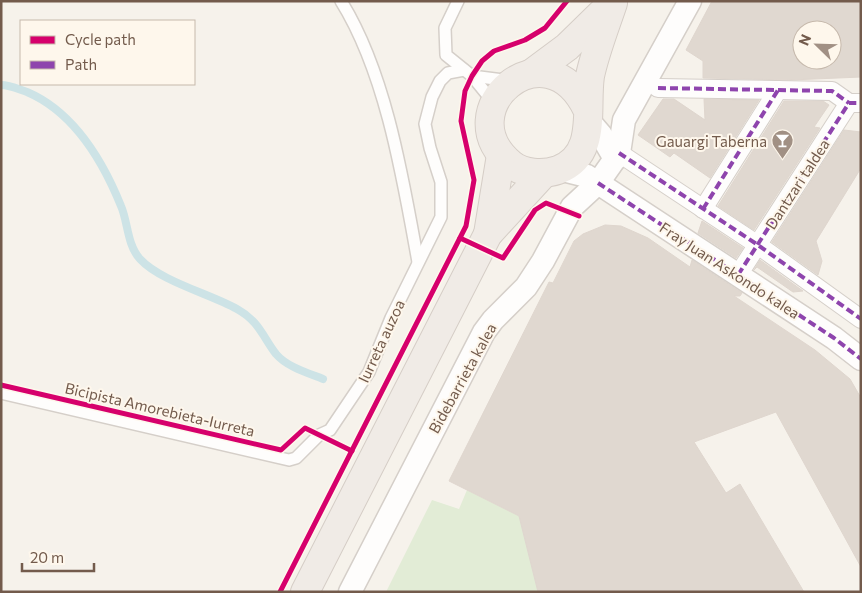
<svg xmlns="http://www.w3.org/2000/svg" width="862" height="593" font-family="Commissioner,sans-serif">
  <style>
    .green { fill: #e2ecd6 }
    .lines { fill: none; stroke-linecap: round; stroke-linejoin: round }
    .stream { stroke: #cde3e6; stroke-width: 8 }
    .building { fill: #e0d8d0; stroke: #dfd6ce; fill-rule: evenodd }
    .service-casing { stroke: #d5cfc9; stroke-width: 14 }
    .pedestrian-casing { stroke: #d5cfc9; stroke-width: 20 }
    .minor-casing { stroke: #d5cfc9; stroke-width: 25 }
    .trunk-casing { stroke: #d5cdc6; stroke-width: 30 }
    .service { stroke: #fefdfc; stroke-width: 11 }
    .pedestrian { stroke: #fefdfc; stroke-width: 18 }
    .minor { stroke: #fefdfc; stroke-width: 22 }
    .trunk { stroke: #f0ebe6; stroke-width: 28 }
    .quiet { stroke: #8e44ad; stroke-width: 4; stroke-dasharray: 8 4; stroke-linecap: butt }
    .cycleway-casing { stroke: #fef7ec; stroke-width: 8 }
    .cycleway { stroke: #d6006c; stroke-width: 5 }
    .labels { text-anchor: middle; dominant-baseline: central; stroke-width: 4; stroke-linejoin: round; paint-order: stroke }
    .poi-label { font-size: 15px; fill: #735b4c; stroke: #fef7ec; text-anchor: end }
    .street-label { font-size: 15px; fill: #735b4c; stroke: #fef7ec }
  </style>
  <rect width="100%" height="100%" fill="#f6f2eb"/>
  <polygon class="green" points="467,490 519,516 538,592 386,592 432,500 459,509"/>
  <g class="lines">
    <path class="stream" d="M1 85C10 85 18 89 27 92 74 112 102 159 121 206 128 222 127 245 140 259 160 281 210 294 237 309 259 321 263 337 276 354 287 367 308 373 323 379"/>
  </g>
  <g class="building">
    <path d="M712 1H861V77L791 80 703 78V61L686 50ZM802 30H832V60H802Z"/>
    <polygon points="663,99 674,99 705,120 704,99 759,100 710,178 674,153 670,157 638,135"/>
    <polygon points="784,101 823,101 829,105 814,127 820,128 754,230 718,206"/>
    <polygon points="844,130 861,132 861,168 816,241 822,261 818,275 772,242"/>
    <polygon points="702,221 743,248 736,258 698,233"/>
    <polygon points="605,225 621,226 648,238 690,267 692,260 742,293 740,296 734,296 815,350 850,379 861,398 861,567 776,412 694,442 726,493 740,484 804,592 538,592 519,516 449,481 549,282 553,283 574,241 583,234"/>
    <polygon points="760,260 803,291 793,292 757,267 754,270"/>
  </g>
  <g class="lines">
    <defs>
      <g id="service">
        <path d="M341 1C386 73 403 179 418 262"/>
        <polyline points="458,1 445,28 446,55 472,76 494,103"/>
        <polyline points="472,76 511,81"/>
        <polyline points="1,393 289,460 296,458 319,435 330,430 369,372 391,318 441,217 441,182 430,148 425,124 432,97 440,81 448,73 464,70"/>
      </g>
      <g id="pedestrian">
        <polyline points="658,88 832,91 849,103"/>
        <polyline points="619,153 758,245 861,319"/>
        <polyline points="703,209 778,90"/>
        <polyline points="738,275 849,103 861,103"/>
      </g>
      <g id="minor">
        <polyline points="589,121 601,135 615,159"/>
        <polyline points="559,169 587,176 598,183 834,338 861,359"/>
        <polyline points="350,592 484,332 493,320 526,287 543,261 572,207 598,183 619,153 624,120 690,1"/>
      </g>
      <g id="trunk">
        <polyline points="532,73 567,47 610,5"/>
        <path d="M587 109C546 24 446 110 511 164 523 174 543 175 558 170 598 155 585 109 590 76 595 52 605 27 613 3"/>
        <polyline points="488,234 501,155"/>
        <polyline points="305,592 488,234 544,173"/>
      </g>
    </defs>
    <use href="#service" class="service-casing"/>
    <use href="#pedestrian" class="pedestrian-casing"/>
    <use href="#minor" class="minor-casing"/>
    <use href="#trunk" class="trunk-casing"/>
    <use href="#service" class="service"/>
    <use href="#pedestrian" class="pedestrian"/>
    <use href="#minor" class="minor"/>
    <use href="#trunk" class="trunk"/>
    <g class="quiet">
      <polyline points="658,88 832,91 849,103"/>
      <polyline points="619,153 758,245 861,319"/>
      <polyline points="598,183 834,338 861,359"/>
      <polyline points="703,209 778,90"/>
      <polyline points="738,275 849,103 861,103"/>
    </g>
    <defs>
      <g id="cycleway">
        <polyline points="460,238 503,258 535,210 546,203 579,216"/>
        <polyline points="1,385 281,450 305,428 352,451"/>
        <polyline points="280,592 466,226 474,180 461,121 465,91 472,76 482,61 494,51 525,40 545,28 567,1"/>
      </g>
    </defs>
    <use href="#cycleway" class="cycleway-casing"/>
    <use href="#cycleway" class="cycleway"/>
  </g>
  <defs>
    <symbol id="bar-pin" viewBox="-11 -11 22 30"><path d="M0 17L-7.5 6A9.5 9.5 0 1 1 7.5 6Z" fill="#a19084" stroke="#fef7ec"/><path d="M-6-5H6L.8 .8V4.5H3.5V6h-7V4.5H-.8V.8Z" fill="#fff"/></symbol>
  </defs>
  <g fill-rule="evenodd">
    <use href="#bar-pin" x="770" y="128" width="25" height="34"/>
  </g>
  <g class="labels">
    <g class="poi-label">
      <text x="767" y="141">Gauargi Taberna</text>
    </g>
    <g class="street-label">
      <text transform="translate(797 184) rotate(-57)">Dantzari taldea</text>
      <text transform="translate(730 270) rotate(33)">Fray Juan Askondo kalea</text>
      <text transform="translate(381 341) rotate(-65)">Iurreta auzoa</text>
      <text transform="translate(462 378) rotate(-61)">Bidebarrieta kalea</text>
      <text transform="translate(160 409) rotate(13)">Bicipista Amorebieta-Iurreta</text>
    </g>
  </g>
  <rect width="862" height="593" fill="none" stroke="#735b4c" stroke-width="5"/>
  <rect x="20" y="20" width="175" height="65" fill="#fef7ec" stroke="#c6b9ac"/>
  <rect x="30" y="36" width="25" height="8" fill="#d6006c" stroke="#c6b9ac"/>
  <text x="65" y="45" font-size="15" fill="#735b4c">Cycle path</text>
  <rect x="30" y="61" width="25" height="8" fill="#8e44ad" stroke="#c6b9ac"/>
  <text x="65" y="70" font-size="15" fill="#735b4c">Path</text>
  <g transform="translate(817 45) rotate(293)"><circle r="24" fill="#fef7ec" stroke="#c6b9ac"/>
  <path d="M0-4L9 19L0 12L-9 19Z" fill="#a19084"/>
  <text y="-8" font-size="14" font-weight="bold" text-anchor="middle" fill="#735b4c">N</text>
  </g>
  <path d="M22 563v8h72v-8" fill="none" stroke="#735b4c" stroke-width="2.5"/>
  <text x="30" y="563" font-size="15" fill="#735b4c" stroke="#fef7ec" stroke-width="4" paint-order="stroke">20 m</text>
</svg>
